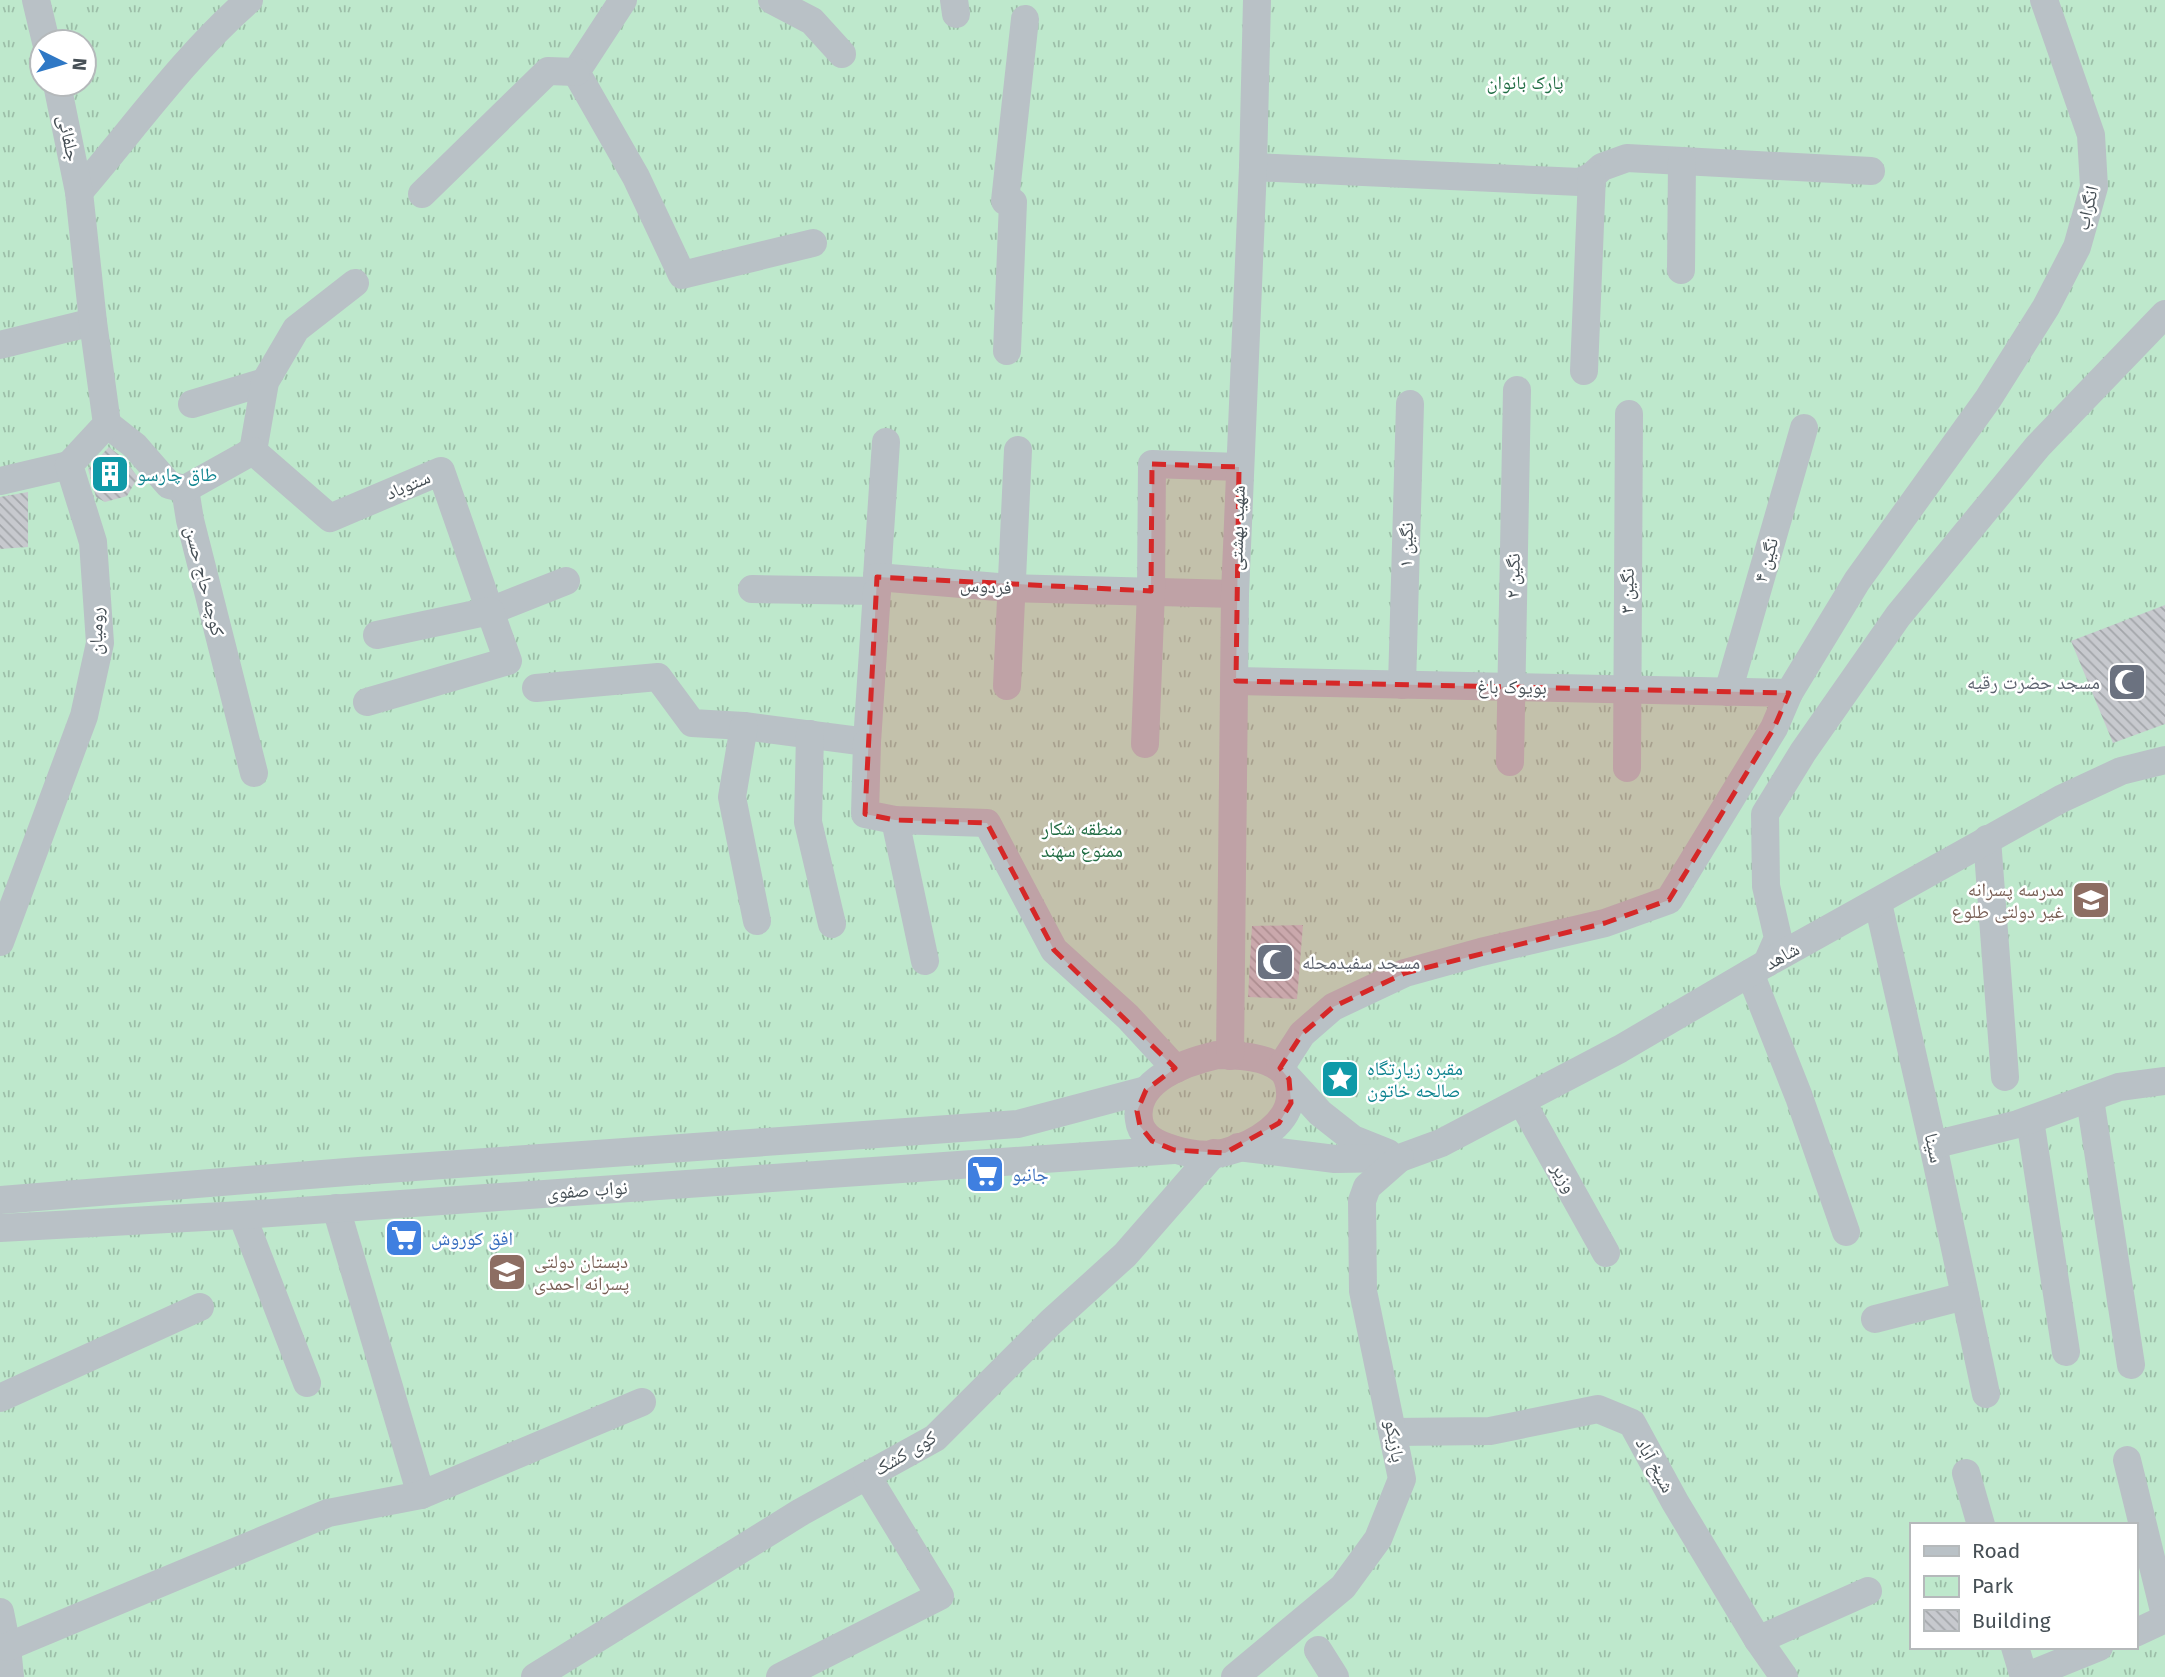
<svg xmlns="http://www.w3.org/2000/svg" width="2165" height="1677" font-family="'Fira Sans','Noto Naskh Arabic',sans-serif">
  <style>
    .park { fill: url(#park-tufts); fill-rule: evenodd }
    .building { fill: url(#building-back-hatch) }
    .lines { fill: none; stroke-linecap: round; stroke-linejoin: round }
    .minor { stroke: #b9c1c6; stroke-width: 28 }
    .marked { fill: #d62828; fill-opacity: 0.2; stroke: #d62828; stroke-width: 5; stroke-dasharray: 14 9; stroke-linejoin: round }
    .labels { text-anchor: middle; dominant-baseline: central; stroke-width: 5; stroke-linejoin: round; paint-order: stroke }
    .park-label { font-size: 19px; fill: #216d44; stroke: #fff }
    .street-label { font-size: 19px; fill: #475056; stroke: #fff }
    .culture-label { font-size: 19px; fill: #0d838f; stroke: #fff; text-anchor: start }
    .worship-label { font-size: 19px; fill: #5b616d; stroke: #fff; text-anchor: end }
    .education-label { font-size: 19px; fill: #785e54; stroke: #fff; text-anchor: end }
    .shop-label { font-size: 19px; fill: #366cbe; stroke: #fff; text-anchor: start }
  </style>
  <defs>
    <pattern id="park-tufts" width="24" height="20" patternUnits="userSpaceOnUse" patternTransform="scale(1.75)"><rect width="24" height="20" fill="#bee8cc"/><path d="M3 7l-1-3M5 7V3M7 7l1-3M15 17l-1-3M17 17v-4M19 17l1-3" fill="none" stroke="#9cbea8"/></pattern>
    <pattern id="building-back-hatch" width="6" height="6" patternUnits="userSpaceOnUse" patternTransform="scale(1.75)"><rect width="6" height="6" fill="#c7c9ce"/><path d="M-1 5l2 2M0 0l6 6M5-1l2 2" fill="none" stroke="#a3a6aa"/></pattern>
  </defs>
  <rect width="100%" height="100%" fill="#eeecec"/>
  <path class="park" d="M0 0H2165V1677H0ZM42 42H84V84H42ZM1911 1525H2135V1647H1911Z"/>
  <g class="building">
    <polygon points="109,447 123,458 138,477 127,496 105,502 96,497 88,469"/>
    <polygon points="28,492 28,547 0,549 0,497"/>
    <polygon points="2165,605 2165,724 2113,743 2071,641"/>
    <polygon points="1303,925 1297,999 1248,997 1252,926"/>
  </g>
  <g class="lines">
    <g class="minor">
      <polyline points="36,0 46,42"/>
      <polyline points="623,0 576,72 636,177 682,275 813,243"/>
      <polyline points="772,0 812,21 842,54"/>
      <polyline points="954,0 956,14"/>
      <polyline points="1253,167 1580,182 1592,176 1602,167 1627,158 1871,171"/>
      <path d="M79 192C134 128 185 56 249 0"/>
      <polyline points="422,194 548,71 576,72"/>
      <polyline points="1681,270 1682,161"/>
      <polyline points="0,345 93,322"/>
      <polyline points="1007,351 1013,202 1005,201 1025,19"/>
      <polyline points="1584,371 1592,176"/>
      <polyline points="192,404 265,382"/>
      <polyline points="107,424 135,446 169,485 185,489 190,520 254,773"/>
      <polyline points="253,451 265,382 296,329 355,283"/>
      <polyline points="0,481 69,465"/>
      <polyline points="185,489 253,451 330,518 441,471 490,611 566,581"/>
      <polyline points="877,577 886,442"/>
      <polyline points="752,589 877,591 877,577 1010,588 1235,594"/>
      <polyline points="1236,681 1789,693"/>
      <polyline points="1402,685 1410,404"/>
      <polyline points="1007,686 1018,450"/>
      <polyline points="536,688 658,677 692,723 744,726 867,742 877,591"/>
      <polyline points="1728,692 1804,428"/>
      <polyline points="367,702 508,661 490,611 377,635"/>
      <polyline points="744,726 732,797 757,921"/>
      <polyline points="810,734 808,822 832,924"/>
      <polyline points="867,742 865,814 895,820 987,823 1054,950 1128,1017 1176,1069"/>
      <polyline points="1145,744 1151,591 1152,464 1239,467"/>
      <polyline points="1510,762 1517,390"/>
      <polyline points="1627,768 1629,414"/>
      <polyline points="895,820 925,961"/>
      <polyline points="1987,839 2005,1077"/>
      <polyline points="1878,903 1933,1145 1986,1394"/>
      <polyline points="0,942 84,716 100,643 93,542 69,465 107,424 93,322 79,192 57,84"/>
      <polyline points="1767,963 1778,938 1766,886 1765,814 1803,752 1898,616 2038,446 2165,314"/>
      <polyline points="1750,973 1799,1097 1846,1232"/>
      <path d="M1217 1055C1237 1056 1262 1055 1279 1068 1287 1073 1289 1081 1290 1091 1293 1123 1254 1145 1226 1152 1210 1157 1189 1154 1173 1149 1158 1145 1141 1137 1139 1120 1133 1080 1186 1062 1217 1055Z"/>
      <polyline points="1230,1056 1235,594 1253,167 1257,0"/>
      <polyline points="1280,1068 1302,1034 1333,1007 1405,973 1481,952 1605,923 1669,900 1774,728 1789,693 1857,581 1988,399 2046,307 2077,247 2094,187 2091,135 2044,0"/>
      <polyline points="1289,1079 1320,1113 1353,1139 1388,1153"/>
      <polyline points="2090,1099 2131,1365"/>
      <polyline points="1522,1102 1606,1253"/>
      <polyline points="2030,1120 2066,1352"/>
      <polyline points="1933,1145 2018,1124 2119,1087 2165,1081"/>
      <polyline points="1238,1147 1335,1159 1400,1158 1441,1143 1620,1049 1767,963 2061,799 2121,771 2165,760"/>
      <polyline points="0,1200 359,1171 1018,1124 1146,1090"/>
      <polyline points="336,1208 421,1495"/>
      <polyline points="242,1215 307,1383"/>
      <polyline points="0,1228 242,1215 1174,1150"/>
      <polyline points="1875,1319 1965,1296"/>
      <polyline points="0,1398 200,1307"/>
      <polyline points="1394,1432 1490,1431 1598,1409 1632,1423 1675,1502 1758,1640 1784,1677"/>
      <polyline points="2127,1460 2165,1615"/>
      <polyline points="1966,1473 1981,1525"/>
      <polyline points="0,1612 7,1647 10,1677"/>
      <polyline points="2135,1633 2165,1619"/>
      <polyline points="1758,1640 1868,1591"/>
      <polyline points="7,1647 328,1513 421,1495 642,1402"/>
      <polyline points="2015,1647 2024,1677"/>
      <polyline points="1318,1650 1335,1677"/>
      <polyline points="535,1677 801,1512 935,1438 1051,1322 1125,1255 1214,1153"/>
      <polyline points="780,1677 940,1596 867,1476"/>
      <polyline points="1235,1677 1343,1587 1378,1539 1402,1479 1363,1291 1362,1201 1367,1187 1400,1158"/>
      <polyline points="2025,1677 2099,1647"/>
    </g>
  </g>
  <path class="marked" d="M1152 464 1239 467 1236 681 1789 693 1774 728 1669 900 1605 923 1405 973 1333 1007 1302 1034 1280 1068 1289 1079 1291 1103 1279 1123 1225 1153 1174 1150 1152 1141 1140 1126 1137 1111 1146 1090 1175 1068 1054 950 987 823 895 820 865 814 877 577 1151 591Z"/>
  <defs>
    <symbol id="building-square" viewBox="-11 -11 22 22"><rect x="-9" y="-9" width="18" height="18" rx="4" fill="#0f9aa8" stroke="#fff"/><path d="M-4-6H4V6H1V3H-1V6H-4ZM-2.5-4.3h1.7v1.8h-1.7ZM.8-4.3h1.7v1.8H.8ZM-2.5-1h1.7V.8h-1.7ZM.8-1h1.7V.8H.8Z" fill="#fff"/></symbol>
    <symbol id="mosque-square" viewBox="-11 -11 22 22"><rect x="-9" y="-9" width="18" height="18" rx="4" fill="#6b7280" stroke="#fff"/><path d="M3.5-4.9A6 6 0 1 0 3.5 4.9A5 5 0 1 1 3.5-4.9Z" fill="#fff"/></symbol>
    <symbol id="school-square" viewBox="-11 -11 22 22"><rect x="-9" y="-9" width="18" height="18" rx="4" fill="#8d6e63" stroke="#fff"/><path d="M0-5L7-2L0 1L-7-2ZM-4 1L0 2.5L4 1V4Q0 6-4 4Z" fill="#fff"/></symbol>
    <symbol id="sight-square" viewBox="-11 -11 22 22"><rect x="-9" y="-9" width="18" height="18" rx="4" fill="#0f9aa8" stroke="#fff"/><path d="M0-6L1.8-2.2L6-1.7L2.9 1.2L3.7 5.4L0 3.3L-3.7 5.4L-2.9 1.2L-6-1.7L-1.8-2.2Z" fill="#fff"/></symbol>
    <symbol id="supermarket-square" viewBox="-11 -11 22 22"><rect x="-9" y="-9" width="18" height="18" rx="4" fill="#3f7fe0" stroke="#fff"/><path d="M-6-5.5h2.5l.6 2H6L4.5 2H-2.5L-4.4-4H-6ZM-1.5 3.2a1.3 1.3 0 1 0 .1 0ZM3 3.2a1.3 1.3 0 1 0 .1 0Z" fill="#fff"/></symbol>
  </defs>
  <g fill-rule="evenodd">
    <use href="#building-square" x="88" y="452" width="44" height="44"/>
    <use href="#mosque-square" x="2105" y="660" width="44" height="44"/>
    <use href="#school-square" x="2069" y="878" width="44" height="44"/>
    <use href="#mosque-square" x="1253" y="940" width="44" height="44"/>
    <use href="#sight-square" x="1318" y="1057" width="44" height="44"/>
    <use href="#supermarket-square" x="963" y="1152" width="44" height="44"/>
    <use href="#supermarket-square" x="382" y="1216" width="44" height="44"/>
    <use href="#school-square" x="485" y="1250" width="44" height="44"/>
  </g>
  <g class="labels">
    <g class="park-label">
      <text x="1525" y="82">پارک بانوان</text>
      <text x="1082" y="828">منطقه شکار<tspan x="1082" dy="22">ممنوع سهند</tspan></text>
    </g>
    <g class="street-label">
      <text transform="translate(69 138) rotate(78)">جلفائی</text>
      <text transform="translate(2087 208) rotate(-77)">انگراب</text>
      <text transform="translate(408 485) rotate(-23)">ستوباد</text>
      <text transform="translate(1237 528) rotate(-88)">شهید بهشتی</text>
      <text transform="translate(1406 545) rotate(-88)">نگین ۱</text>
      <text transform="translate(1766 560) rotate(-74)">نگین ۴</text>
      <text transform="translate(1513 576) rotate(-89)">نگین ۲</text>
      <text transform="translate(205 581) rotate(76)">کوچه حاج حسن</text>
      <text transform="translate(986 586) rotate(4)">فردوس</text>
      <text transform="translate(1627 591) rotate(-89)">نگین ۳</text>
      <text transform="translate(96 631) rotate(-89)">رومیان</text>
      <text transform="translate(1512 687) rotate(1)">بویوک باغ</text>
      <text transform="translate(1782 956) rotate(-29)">شاهد</text>
      <text transform="translate(1934 1148) rotate(78)">سینا</text>
      <text transform="translate(1564 1178) rotate(61)">وزیر</text>
      <text transform="translate(587 1190) rotate(-4)">نواب صفوی</text>
      <text transform="translate(1395 1441) rotate(80)">پازیکو</text>
      <text transform="translate(905 1453) rotate(-31)">کوی کشک</text>
      <text transform="translate(1655 1465) rotate(61)">شیخ آباد</text>
    </g>
    <g class="culture-label">
      <text x="137" y="474">طاق چارسو</text>
      <text x="1367" y="1068">مقبره زیارتگاه<tspan x="1367" dy="22">صالحه خاتون</tspan></text>
    </g>
    <g class="worship-label">
      <text x="2100" y="682">مسجد حضرت رقیه</text>
      <text x="1302" y="962" text-anchor="start">مسجد سفیدمحله</text>
    </g>
    <g class="education-label">
      <text x="2064" y="889">مدرسه پسرانه<tspan x="2064" dy="22">غیر دولتی طلوع</tspan></text>
      <text x="534" y="1261" text-anchor="start">دبستان دولتی<tspan x="534" dy="22">پسرانه احمدی</tspan></text>
    </g>
    <g class="shop-label">
      <text x="1012" y="1174">جانبو</text>
      <text x="431" y="1238">افق کوروش</text>
    </g>
  </g>
  <rect x="1910" y="1523" width="228" height="126" fill="#ffffff" stroke="#b5b9bb" stroke-width="2"/>
  <rect x="1924" y="1546" width="35" height="10" fill="#b9c1c6" stroke="#b5b9bb" stroke-width="2"/>
  <text x="1972" y="1558" font-size="21" fill="#475056">Road</text>
  <rect x="1924" y="1576" width="35" height="21" fill="url(#park-tufts)" stroke="#b5b9bb" stroke-width="2"/>
  <text x="1972" y="1593" font-size="21" fill="#475056">Park</text>
  <rect x="1924" y="1610" width="35" height="21" fill="url(#building-back-hatch)" stroke="#b5b9bb" stroke-width="2"/>
  <text x="1972" y="1628" font-size="21" fill="#475056">Building</text>
  <g transform="translate(63 63) rotate(95)"><circle r="33" fill="#ffffff" stroke="#b5b9bb" stroke-width="2"/>
  <path d="M0-5L12 26L0 18L-12 26Z" fill="#2f78c5"/>
  <text y="-10" font-size="19" font-weight="bold" text-anchor="middle" fill="#475056">N</text>
  </g>
</svg>
